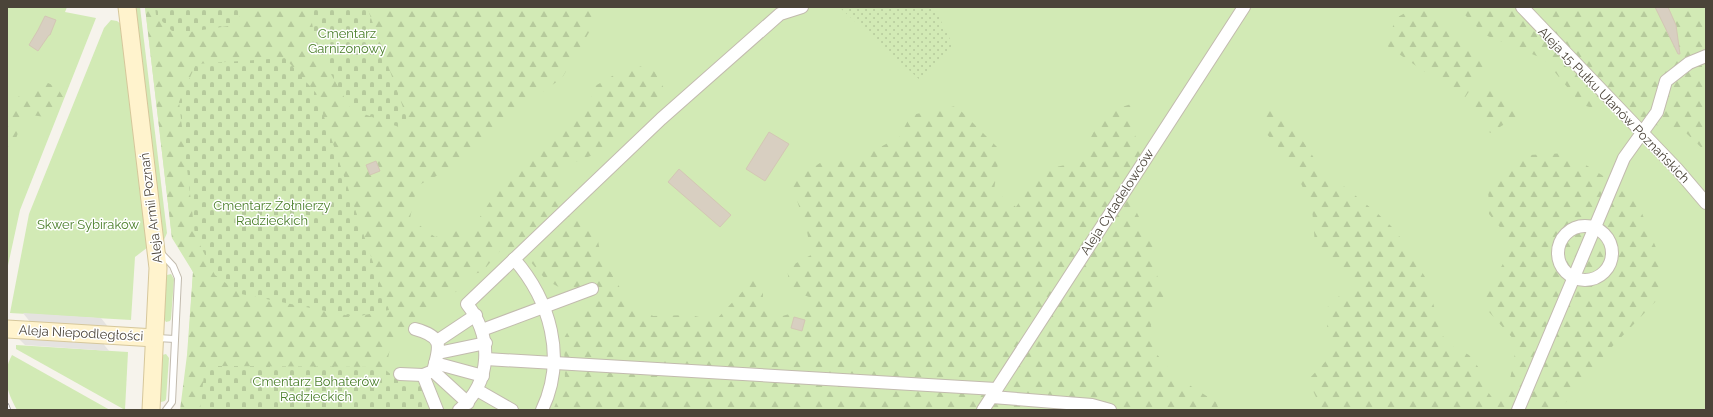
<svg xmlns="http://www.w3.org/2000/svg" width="1713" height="417" font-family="Raleway,sans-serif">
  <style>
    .green { fill: #d2eab5 }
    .forest { fill: url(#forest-firs) }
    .cemetery { fill: url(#cemetery-stones) }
    .garden { fill: url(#garden-dots) }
    .parking { fill: #e5e3e0 }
    .building { fill: #d8cfc1; stroke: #d3c7b4 }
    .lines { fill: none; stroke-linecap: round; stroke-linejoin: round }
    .lane-casing { stroke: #c2bbae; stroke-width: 8 }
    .street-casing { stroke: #c2bbae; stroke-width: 14 }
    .secondary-casing { stroke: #d6c79b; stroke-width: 19 }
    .lane { stroke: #fff; stroke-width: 6 }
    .street { stroke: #fff; stroke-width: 12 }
    .secondary { stroke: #fff3cd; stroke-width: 17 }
    .rail-casing { stroke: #9a9a9a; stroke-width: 4.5 }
    .rail { stroke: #fff; stroke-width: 3; stroke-dasharray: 9; stroke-linecap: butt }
    .labels { text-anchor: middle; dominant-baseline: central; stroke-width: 3; stroke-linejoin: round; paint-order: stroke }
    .park-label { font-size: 13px; fill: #4a7f2a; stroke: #fff }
    .street-label { font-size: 13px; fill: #4b4439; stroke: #fff }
  </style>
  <defs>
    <pattern id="forest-firs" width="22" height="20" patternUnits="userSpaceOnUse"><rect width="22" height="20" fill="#d2eab5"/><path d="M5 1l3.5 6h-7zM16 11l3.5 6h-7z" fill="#b6ca9c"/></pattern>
    <pattern id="cemetery-stones" width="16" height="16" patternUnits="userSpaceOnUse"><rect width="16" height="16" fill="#d2eab5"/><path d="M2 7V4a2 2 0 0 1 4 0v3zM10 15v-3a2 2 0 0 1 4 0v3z" fill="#b6ca9c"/></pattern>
    <pattern id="garden-dots" width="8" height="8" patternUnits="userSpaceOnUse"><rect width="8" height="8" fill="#d2eab5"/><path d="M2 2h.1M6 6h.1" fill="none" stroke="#b6ca9c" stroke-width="1.8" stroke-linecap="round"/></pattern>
  </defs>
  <rect width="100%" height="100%" fill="#f6f3ec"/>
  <g class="green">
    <polygon points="7,7 67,7 65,12 96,18 20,210 7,270"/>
    <polygon points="134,7 140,7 167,233 163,242"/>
    <path d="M145 7H1706V410H184L193 272C187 258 178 251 175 237L172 238Z"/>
    <polygon points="111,20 117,21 122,25 148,247 135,257 131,320 10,313 29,214 104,28"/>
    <polygon points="171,274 174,279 171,319 170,321 166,322 164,319 166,277 167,275"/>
    <polygon points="16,345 128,352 125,410 16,349"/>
    <polygon points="166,354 169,358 166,399 165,401 161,402 159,401 162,355"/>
    <path d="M12 355 110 410H17C7 392 1 375 12 355Z"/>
  </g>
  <g class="forest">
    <polygon points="145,7 604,7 562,78 502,121 446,171 417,186 410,218 435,237 474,226 497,191 519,163 536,157 592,96 595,86 633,64 654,71 665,90 632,130 598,153 568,165 560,175 558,195 596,231 601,256 626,298 653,316 691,315 715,321 754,279 763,285 763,305 775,318 804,310 809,297 790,290 787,268 811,255 807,231 791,182 823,161 860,158 899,137 911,115 956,106 1000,150 994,190 1016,207 1041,170 1085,161 1090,139 1104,113 1131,104 1135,135 1141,153 1122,183 1154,247 1157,275 1164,298 1151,325 1155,352 1175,376 1216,402 1219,410 553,410 565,382 564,338 573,323 587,311 584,301 546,280 529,260 501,250 482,272 469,275 458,291 439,299 415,317 392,339 385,373 406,410 180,410 187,355 193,272 172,238"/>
    <polygon points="1416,7 1422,7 1486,66 1464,99 1386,45 1396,18"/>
    <polygon points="1457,7 1706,7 1706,152 1686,133 1582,105 1544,59 1485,35"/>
    <polygon points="1491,82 1508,97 1521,114 1490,133 1474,105"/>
    <polygon points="48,83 57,87 63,97 56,108 45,117 31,115 21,124 7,165 7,110 13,105 21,93"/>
    <polygon points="1271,106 1281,108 1320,167 1377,213 1392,227 1407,246 1425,277 1445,342 1469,355 1482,372 1485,388 1494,400 1507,395 1517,343 1481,303 1514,244 1489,214 1488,184 1529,155 1567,153 1635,196 1663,265 1656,301 1608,351 1563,406 1563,410 1322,410 1308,380 1325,362 1333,350 1327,331 1328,305 1352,286 1349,272 1327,261 1315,244 1312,208 1291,161 1264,131 1261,115"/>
  </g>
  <g class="cemetery">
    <polygon points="155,7 244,7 235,25 175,34 156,15"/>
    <polygon points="309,7 367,7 409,124 404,129 351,109 320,55 315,39"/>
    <polygon points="285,58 316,93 389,310 355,317 241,294 215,275 195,235 179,102 196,64"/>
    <path d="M205 366 383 367C395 379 404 388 422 384L431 410H200Z"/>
  </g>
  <polygon class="garden" points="839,7 934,7 954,47 920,80"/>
  <g class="parking">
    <polygon points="23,313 101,318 109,328 31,323"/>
    <polygon points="17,337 102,342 109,351 25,345"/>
  </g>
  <g class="building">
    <polygon points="1655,7 1668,7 1676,25 1680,54 1678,54"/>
    <polygon points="45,16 56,20 50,35 49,35 38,51 29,45 38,30"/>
    <polygon points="769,132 789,144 765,181 746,169"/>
    <polygon points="376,161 380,171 370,175 366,165"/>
    <polygon points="679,169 731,215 720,227 668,182"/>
    <polygon points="794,317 805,320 802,331 791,328"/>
  </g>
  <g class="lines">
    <defs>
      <g id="lane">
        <polyline points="160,252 173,266 178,278 172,402 166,410"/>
        <polyline points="157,338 175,339"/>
      </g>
      <g id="street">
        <polyline points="1522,7 1677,169 1706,203"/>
        <circle cx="1585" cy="253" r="27"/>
        <path d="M514 259C550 300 567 358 542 410"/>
        <polyline points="482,330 592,289"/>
        <polyline points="437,341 476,315"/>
        <polyline points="438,353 486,343"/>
        <polyline points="486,359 996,389"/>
        <polyline points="435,363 483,376"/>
        <polyline points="433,371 468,403"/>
        <path d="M400 374 423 375 433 371C440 346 444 337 415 329"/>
        <polyline points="423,375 437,410"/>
        <polyline points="477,390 512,410"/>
        <polyline points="992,397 1092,405 1110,410"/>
        <path d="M459 410C492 382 493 337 467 304L661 119 780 14 802 7"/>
        <polyline points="983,410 1244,7"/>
        <polyline points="1518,410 1624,158 1657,112 1666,81 1689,63 1706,56"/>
      </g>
      <g id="secondary">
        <polyline points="127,7 158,268 151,410"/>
        <polyline points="7,329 155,338"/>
      </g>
    </defs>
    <use href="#lane" class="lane-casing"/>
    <use href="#street" class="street-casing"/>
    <use href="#secondary" class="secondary-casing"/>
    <use href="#lane" class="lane"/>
    <use href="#street" class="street"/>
    <use href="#secondary" class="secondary"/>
    <defs>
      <polyline id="rail" points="7,405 9,410"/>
    </defs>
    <use href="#rail" class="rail-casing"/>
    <use href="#rail" class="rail"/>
  </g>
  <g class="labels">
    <g class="park-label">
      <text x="347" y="33">Cmentarz<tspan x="347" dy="15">Garnizonowy</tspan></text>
      <text x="272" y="205">Cmentarz Żołnierzy<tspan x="272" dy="15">Radzieckich</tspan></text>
      <text x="88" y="224">Skwer Sybiraków</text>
      <text x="316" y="381">Cmentarz Bohaterów<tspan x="316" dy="15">Radzieckich</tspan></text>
    </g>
    <g class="street-label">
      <text transform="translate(1614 105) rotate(46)">Aleja 15 Pułku Ułanów Poznańskich</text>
      <text transform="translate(1117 202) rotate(-57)">Aleja Cytadelowców</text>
      <text transform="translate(151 208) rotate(-97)">Aleja Armii Poznań</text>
      <text transform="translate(81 333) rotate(3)">Aleja Niepodległości</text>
    </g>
  </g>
  <rect width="1713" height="417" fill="none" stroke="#4b4439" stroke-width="16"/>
</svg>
